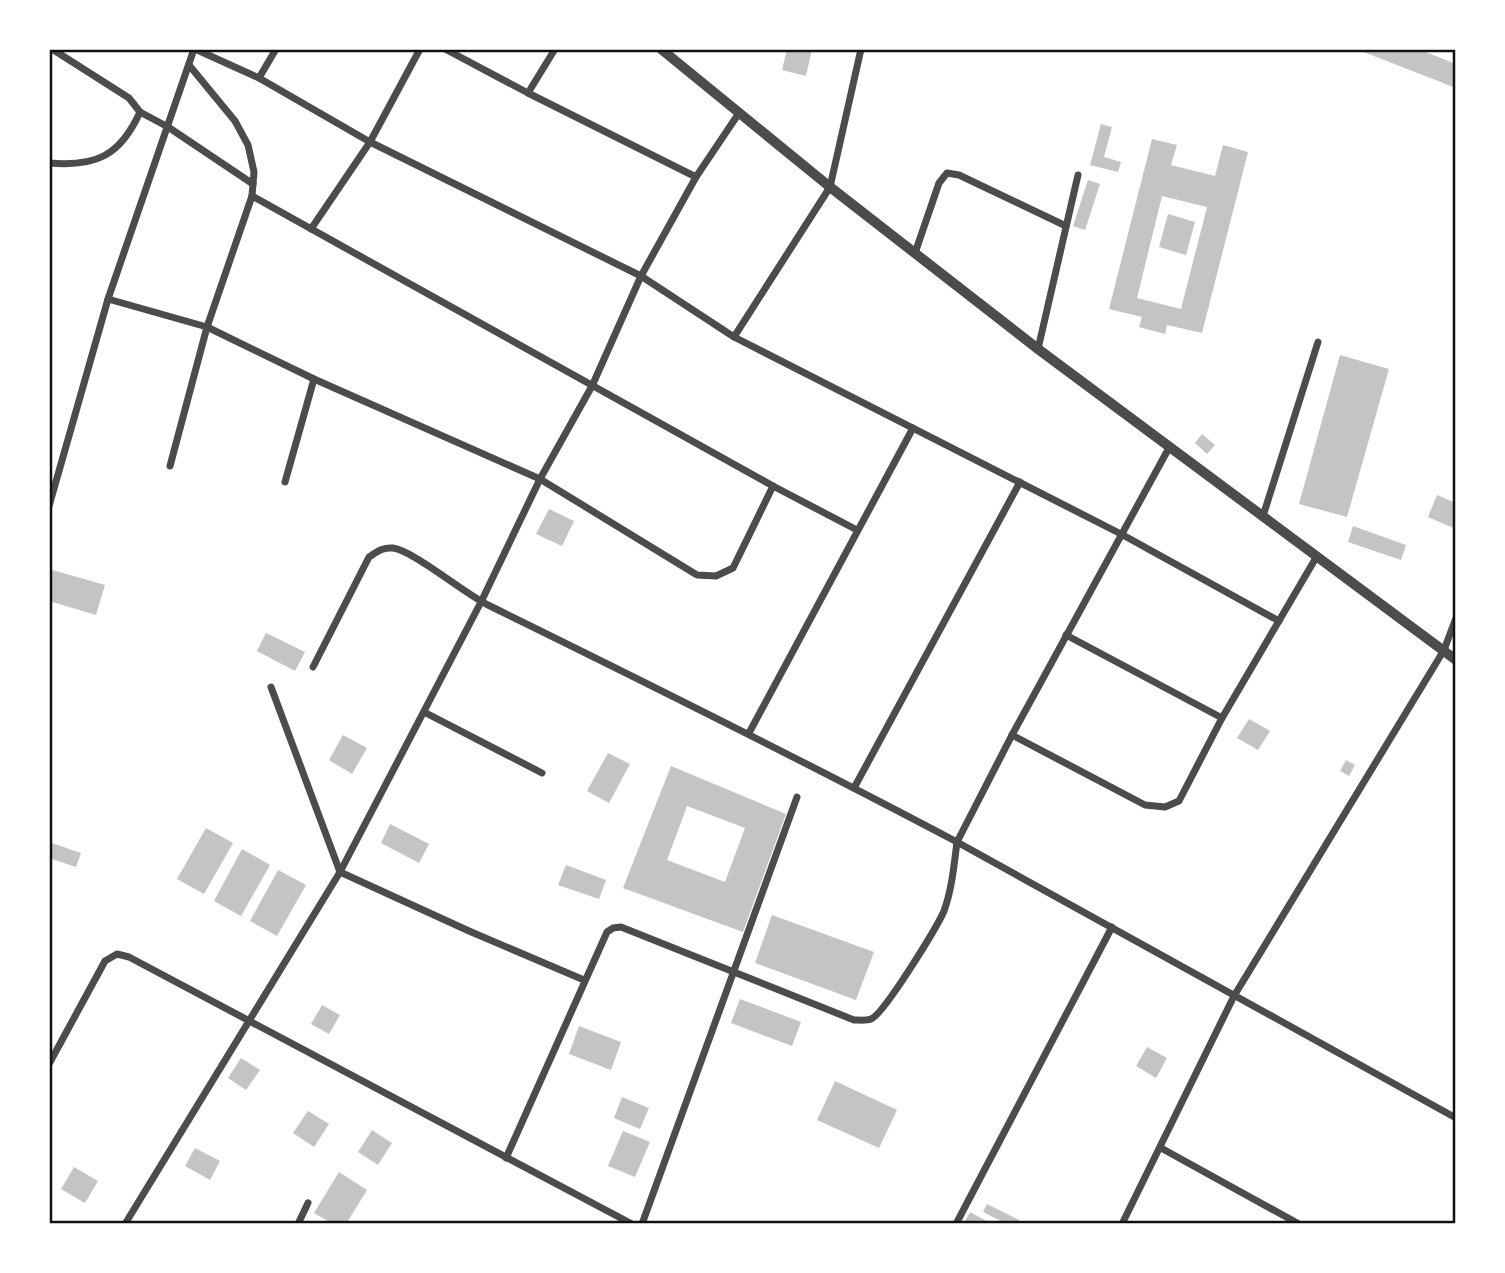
<svg xmlns="http://www.w3.org/2000/svg" width="1505" height="1273" font-family="Roboto,sans-serif">
  <style>
    .building { fill: #c4c4c4; fill-rule: evenodd }
    .lines { fill: none; stroke-linecap: round; stroke-linejoin: round }
    .minor { stroke: #4c4c4c; stroke-width: 7 }
    .tertiary { stroke: #4c4c4c; stroke-width: 10 }
    .neatline { fill: none; stroke: #111; stroke-width: 2.5 }
  </style>
  <rect width="100%" height="100%" fill="#fff"/>
  <g class="building">
    <polygon points="787,49 812,49 806,76 782,70"/>
    <polygon points="1356,49 1418,49 1456,64 1456,88"/>
    <polygon points="1101,124 1112,127 1104,157 1121,162 1118,172 1090,165"/>
    <path d="M1152 139 1177 145 1171 165 1215 176 1223 145 1248 152 1202 333 1167 325 1165 334 1139 327 1142 317 1109 309ZM1162 196 1207 207 1181 309 1137 298Z"/>
    <polygon points="1088,180 1100,184 1085,230 1073,226"/>
    <polygon points="1168,214 1195,222 1186,255 1159,247"/>
    <polygon points="1340,355 1389,369 1347,517 1299,504"/>
    <polygon points="1202,434 1215,445 1207,454 1195,443"/>
    <polygon points="1437,495 1456,503 1456,529 1428,517"/>
    <polygon points="549,509 574,521 562,546 536,534"/>
    <polygon points="1353,526 1406,545 1401,560 1348,542"/>
    <polygon points="49,569 105,585 96,615 49,601"/>
    <polygon points="266,633 305,652 295,671 257,651"/>
    <polygon points="1249,719 1270,731 1258,750 1237,738"/>
    <polygon points="343,735 367,748 352,774 329,760"/>
    <polygon points="608,753 630,764 609,803 587,791"/>
    <polygon points="1346,760 1355,765 1349,776 1340,771"/>
    <path d="M671 766 786 814 743 932 623 888ZM687 806 745 828 725 882 667 860Z"/>
    <polygon points="390,824 429,844 419,863 381,843"/>
    <polygon points="206,828 233,843 204,894 177,879"/>
    <polygon points="49,842 81,853 76,867 49,858"/>
    <polygon points="242,849 270,865 241,916 214,901"/>
    <polygon points="566,865 606,880 599,899 558,885"/>
    <polygon points="278,870 306,885 277,936 250,921"/>
    <polygon points="772,915 874,952 856,1000 755,963"/>
    <polygon points="740,999 801,1022 792,1046 731,1023"/>
    <polygon points="322,1005 340,1015 329,1034 311,1024"/>
    <polygon points="579,1026 621,1042 611,1070 569,1054"/>
    <polygon points="1147,1047 1167,1058 1156,1078 1136,1066"/>
    <polygon points="241,1058 260,1070 246,1090 228,1078"/>
    <polygon points="835,1081 897,1110 879,1148 817,1120"/>
    <polygon points="622,1097 649,1108 640,1129 614,1118"/>
    <polygon points="308,1111 329,1124 314,1147 293,1133"/>
    <polygon points="372,1130 392,1143 378,1165 358,1152"/>
    <polygon points="623,1131 650,1142 635,1177 608,1166"/>
    <polygon points="195,1148 220,1161 210,1180 185,1166"/>
    <polygon points="74,1167 98,1181 85,1203 61,1189"/>
    <polygon points="339,1172 367,1190 346,1224 333,1224 314,1213"/>
    <polygon points="987,1204 1019,1220 1016,1224 1007,1224 983,1212"/>
    <polygon points="970,1212 992,1224 972,1224 965,1221"/>
  </g>
  <g class="lines">
    <g class="minor">
      <polyline points="195,49 259,78 276,49"/>
      <polyline points="445,49 528,93 696,177"/>
      <polyline points="259,78 370,142 420,49"/>
      <polyline points="528,93 555,49"/>
      <polyline points="140,112 168,127 253,184"/>
      <path d="M49 163C96 167 120 156 140 112L129 98 52 49"/>
      <polyline points="252,196 773,486 857,530"/>
      <polyline points="311,229 370,142 641,276 734,337 1121,534 1279,621"/>
      <polyline points="915,253 939,183 947,173 959,175 1066,226"/>
      <polyline points="108,299 207,327 314,379 540,479 697,575 716,576 733,568 773,486"/>
      <polyline points="734,337 830,187 861,49"/>
      <polyline points="1038,349 1078,175"/>
      <polyline points="170,466 207,327 252,196 254,172 248,145 235,121 189,65"/>
      <polyline points="285,482 314,379"/>
      <polyline points="49,506 108,299 194,49"/>
      <polyline points="1263,516 1318,342"/>
      <polyline points="1066,635 1222,718"/>
      <path d="M313 667 369 557C377 552 382 547 393 548 414 551 465 594 488 605 645 682 802 760 957 842L1012 735 1170 446"/>
      <polyline points="271,687 340,872 469,931 584,980"/>
      <polyline points="424,712 542,773"/>
      <polyline points="749,733 913,428"/>
      <polyline points="1012,735 1145,805 1165,807 1179,801 1222,718 1317,556"/>
      <polyline points="854,788 1020,482"/>
      <polyline points="49,1064 105,961 117,954 129,957 632,1224"/>
      <polyline points="1161,1148 1299,1224"/>
      <path d="M506 1158 607 932 613 928 621 927 854 1020C859 1020 866 1021 871 1019 884 1014 937 927 944 911 952 889 954 865 957 842L1456 1118"/>
      <polyline points="125,1224 340,872 481,602 540,479 592,386 641,276 696,177 739,113"/>
      <polyline points="298,1224 308,1203"/>
      <polyline points="642,1224 797,797"/>
      <polyline points="956,1224 1112,927"/>
      <polyline points="1122,1224 1234,996 1444,650 1456,618"/>
    </g>
    <polyline class="tertiary" points="661,49 830,187 1038,349 1456,660"/>
  </g>
  <rect width="1505" height="1273" fill="none" stroke="#ffffff" stroke-width="102"/>
  <rect x="51" y="51" width="1403" height="1171" class="neatline"/>
</svg>
